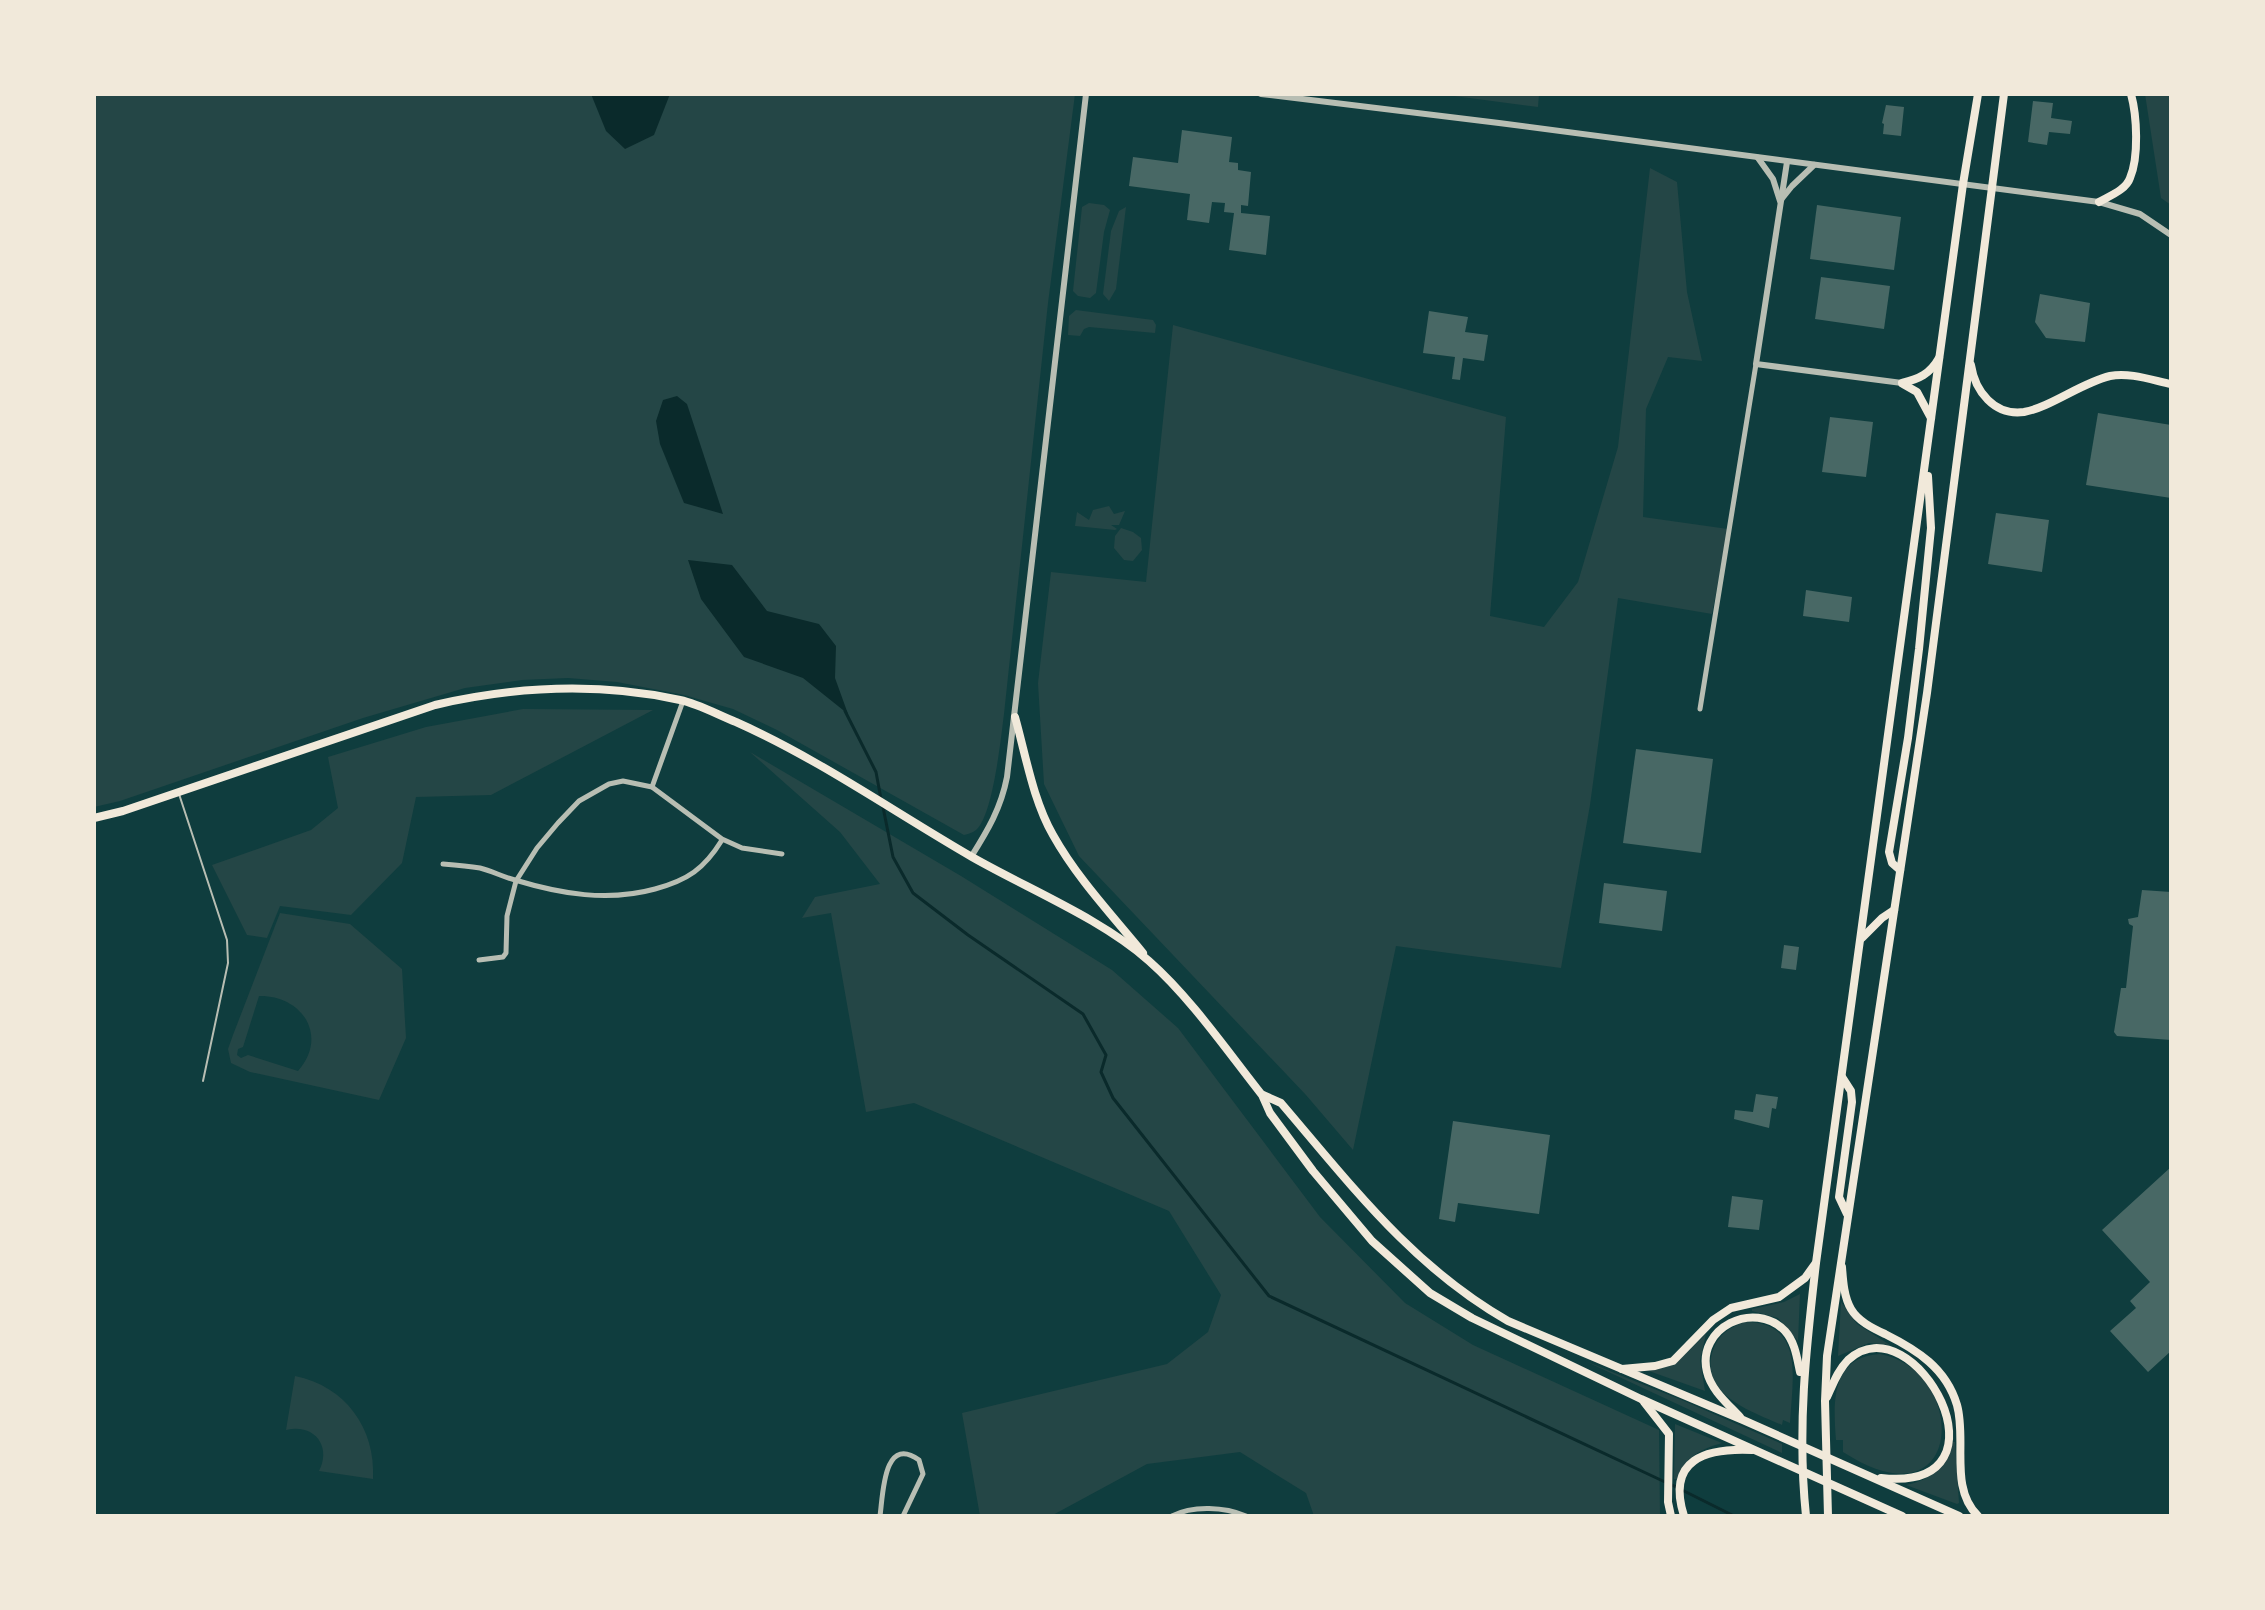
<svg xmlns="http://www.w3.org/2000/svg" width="2265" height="1610" font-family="Raleway,sans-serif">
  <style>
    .green { fill: #244646; fill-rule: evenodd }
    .water { fill: #0a2a2b }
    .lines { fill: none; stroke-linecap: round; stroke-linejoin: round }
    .stream { stroke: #0a2a2b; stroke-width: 3 }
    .building { fill: #486865 }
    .service { stroke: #b8beb3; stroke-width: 2 }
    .minor { stroke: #b8beb3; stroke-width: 5 }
    .tertiary { stroke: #b8beb3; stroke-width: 6 }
    .primary { stroke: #f1e9da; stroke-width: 8 }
  </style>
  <rect width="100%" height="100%" fill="#0f3d3e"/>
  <g class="green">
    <path d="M94 94H1075L1048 303 1004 714C1001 737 993 816 976 830 972 833 968 834 964 835L777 730 733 709 684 695 617 682 568 678 522 680 465 688 363 718 120 801 94 807Z"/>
    <polygon points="1439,94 1539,94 1538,107"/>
    <polygon points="2145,94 2171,94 2171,205 2161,198"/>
    <polygon points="1650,168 1677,182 1687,292 1702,361 1668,357 1646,409 1643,517 1728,529 1712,614 1618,598 1590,805 1561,968 1396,946 1353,1150 1306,1095 1079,856 1044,784 1038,683 1051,572 1146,582 1173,325 1506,417 1490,616 1544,627 1578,582 1618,447"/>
    <polygon points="1089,203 1104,205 1110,210 1104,232 1096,293 1090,298 1078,296 1073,291 1082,207"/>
    <polygon points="1126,207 1116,289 1109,301 1103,294 1111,231 1119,211"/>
    <polygon points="1076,310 1153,320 1156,325 1155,333 1089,327 1084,329 1080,336 1068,335 1069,316"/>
    <polygon points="1109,506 1114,514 1125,511 1119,525 1111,525 1117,529 1115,530 1075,526 1077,512 1089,520 1093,510"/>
    <polygon points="1121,528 1133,532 1141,538 1142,550 1133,561 1124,560 1114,548 1115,536"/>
    <polygon points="523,709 653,710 491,795 416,797 402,863 351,915 280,906 267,938 247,935 212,865 311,830 338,808 328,757 426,727"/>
    <polygon points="750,752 961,876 1112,970 1178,1028 1320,1217 1405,1303 1473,1345 1659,1430 1660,1516 1314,1516 1306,1493 1240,1452 1147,1464 1051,1516 980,1516 962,1413 1167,1364 1208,1332 1221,1295 1169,1211 914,1103 866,1112 831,913 802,918 815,897 880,884 840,832"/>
    <path d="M280 913 350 924 402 969 406 1038 379 1100 250 1072 231 1063 228 1049 233 1035ZM259 996C302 995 329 1036 298 1071L248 1055 241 1058 237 1055 238 1049 243 1047Z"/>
    <polygon points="1800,1294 1798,1341 1778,1318 1752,1311 1752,1309 1784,1302"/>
    <polygon points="1841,1302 1857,1324 1890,1345 1869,1343 1838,1356"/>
    <path d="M1745 1322C1806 1322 1792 1381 1790 1423L1783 1420 1782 1425C1752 1412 1698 1394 1713 1350 1718 1335 1730 1327 1745 1322Z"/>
    <polygon points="1706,1334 1700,1360 1705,1391 1649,1371 1674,1365"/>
    <path d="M1880 1354C1969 1370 1966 1531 1843 1452V1440H1836C1833 1402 1831 1357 1880 1354Z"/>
    <polygon points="1585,1361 1684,1401 1782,1444 1782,1453"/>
    <path d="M295 1376C345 1386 376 1428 373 1479L319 1471C332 1446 314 1423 286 1430Z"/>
    <path d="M1675 1424 1722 1443C1701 1449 1686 1456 1677 1479H1674Z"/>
    <path d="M1952 1442H1955L1959 1503 1957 1504 1906 1485C1931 1480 1947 1467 1952 1442Z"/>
  </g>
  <g class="water">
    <polygon points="591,94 670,94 654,135 625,149 606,131"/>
    <polygon points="677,396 687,404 723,514 684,503 660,444 656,421 663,400"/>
    <polygon points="688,560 732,565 767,611 819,624 836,646 835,678 848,714 803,678 744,657 701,599"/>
  </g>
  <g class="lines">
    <g class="stream">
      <polyline points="845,711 876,772 881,799"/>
      <polyline points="883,807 893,857 913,893 968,935 1083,1014 1106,1055 1101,1072 1113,1098 1269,1296 1665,1482"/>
      <polyline points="1672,1485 1734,1516"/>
    </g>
  </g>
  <g class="building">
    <polygon points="2033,101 2053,103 2051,118 2072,121 2070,134 2049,132 2047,145 2028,142"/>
    <polygon points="1886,105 1904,107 1901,136 1883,134 1884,124 1882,123"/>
    <polygon points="1182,130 1232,137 1229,162 1238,163 1238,170 1251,172 1248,206 1241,205 1241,213 1270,216 1266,255 1229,250 1234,213 1224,212 1225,203 1212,202 1209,223 1187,220 1190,194 1129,186 1133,157 1178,163"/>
    <polygon points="1817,205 1901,217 1894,270 1810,259"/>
    <polygon points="1821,277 1890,286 1884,329 1815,319"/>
    <polygon points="2040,294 2090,303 2085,342 2046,338 2035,322"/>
    <polygon points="1429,311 1468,317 1465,332 1488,335 1484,361 1463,358 1460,380 1452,379 1455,357 1423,353"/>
    <polygon points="2098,413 2171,425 2171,498 2086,485"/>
    <polygon points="1830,417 1873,422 1866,477 1822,472"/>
    <polygon points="1996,513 2049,520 2042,572 1988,564"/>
    <polygon points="1806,590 1852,597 1849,622 1803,616"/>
    <polygon points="1636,749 1713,759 1701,853 1623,843"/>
    <polygon points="1604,883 1667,891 1662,931 1599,923"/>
    <polygon points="2142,890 2171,892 2171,1040 2117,1036 2114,1032 2121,988 2126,988 2133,926 2129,924 2128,919 2138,917"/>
    <polygon points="1784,945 1799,947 1796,970 1781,968"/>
    <polygon points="1756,1094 1778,1097 1776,1109 1772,1108 1769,1128 1734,1119 1735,1110 1753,1112"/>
    <polygon points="1453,1121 1550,1135 1539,1214 1458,1203 1455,1222 1439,1219"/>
    <polygon points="2171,1167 2171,1351 2148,1372 2110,1331 2136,1308 2130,1301 2150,1282 2102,1230"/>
    <polygon points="1732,1196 1763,1200 1759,1230 1728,1227"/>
  </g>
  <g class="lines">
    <polyline class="service" points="179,794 227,940 228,963 203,1081"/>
    <g class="minor">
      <polyline points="1700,709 1756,364"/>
      <polyline points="652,787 683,701"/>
      <path d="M443 864C456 865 468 866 480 868 492 871 503 877 515 880 561 894 608 902 655 889 688 880 704 869 722 840"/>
      <polyline points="479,960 503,957 506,953 507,916 516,881 537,848 558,823 579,801 609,784 623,781 652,787 722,839 742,848 782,854"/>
      <path d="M880 1516C883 1496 883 1434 919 1460L923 1474 903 1516"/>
      <path d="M1172 1516C1193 1505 1225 1507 1246 1516"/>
    </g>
    <g class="tertiary">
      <polyline points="1261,94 1499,123 2099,202 2140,214 2171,235"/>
      <polyline points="1758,158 1773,179 1780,201 1792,186 1814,165"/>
      <polyline points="1787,162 1756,364 1902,383"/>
      <path d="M971 857C988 830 1001 808 1007 777L1086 94"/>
    </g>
    <g class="primary">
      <path d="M2099 202C2109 196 2126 190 2130 178 2139 157 2137 116 2131 94"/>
      <path d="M1971 365C1975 391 1994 416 2024 412 2051 407 2081 383 2110 376 2129 372 2152 380 2171 384"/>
      <path d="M1902 383C1919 379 1930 374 1939 358"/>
      <polyline points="1903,384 1917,392 1931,418"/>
      <path d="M1015 717C1026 756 1033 800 1053 835 1077 878 1112 915 1143 953"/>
      <path d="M94 818 123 811 435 705C517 686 597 682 680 700 699 704 718 715 736 722 819 759 894 812 972 857 1028 889 1102 919 1149 961 1190 997 1228 1052 1262 1095L1270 1113 1313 1171 1372 1241 1430 1293 1472 1318 1641 1399 1902 1516"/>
      <polyline points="1900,870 1892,863 1889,852 1908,738 1919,649 1931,528 1928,476"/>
      <polyline points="1862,938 1882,918 1894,910"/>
      <polyline points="1842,1077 1851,1091 1852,1102 1839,1197 1847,1214"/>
      <path d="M1263 1095 1281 1103C1352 1186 1412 1266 1508 1321L1743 1420 1959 1516"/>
      <path d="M1842 1267C1843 1281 1844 1297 1851 1309 1858 1321 1872 1328 1885 1334 1917 1350 1946 1368 1957 1405 1967 1440 1949 1488 1978 1516"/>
      <polyline points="1622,1369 1655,1366 1673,1361 1713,1320 1731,1308 1779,1297 1805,1278 1815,1264"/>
      <path d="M1827 1397C1833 1384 1838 1370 1848 1360 1914 1299 2020 1493 1881 1478"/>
      <polyline points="1644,1402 1669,1434 1668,1502 1671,1516"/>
      <path d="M1740 1417C1728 1404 1711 1390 1707 1372 1696 1328 1754 1299 1785 1331 1795 1342 1797 1358 1800 1372"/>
      <path d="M1684 1516C1666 1459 1706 1448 1752 1450"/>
      <path d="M1806 1516C1797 1429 1806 1349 1816 1263L1963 184 1978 94"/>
      <polyline points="1828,1516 1825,1401 1827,1356 1927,693 2004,94"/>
    </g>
  </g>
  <rect width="2265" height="1610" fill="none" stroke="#f1e9da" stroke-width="192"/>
</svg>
